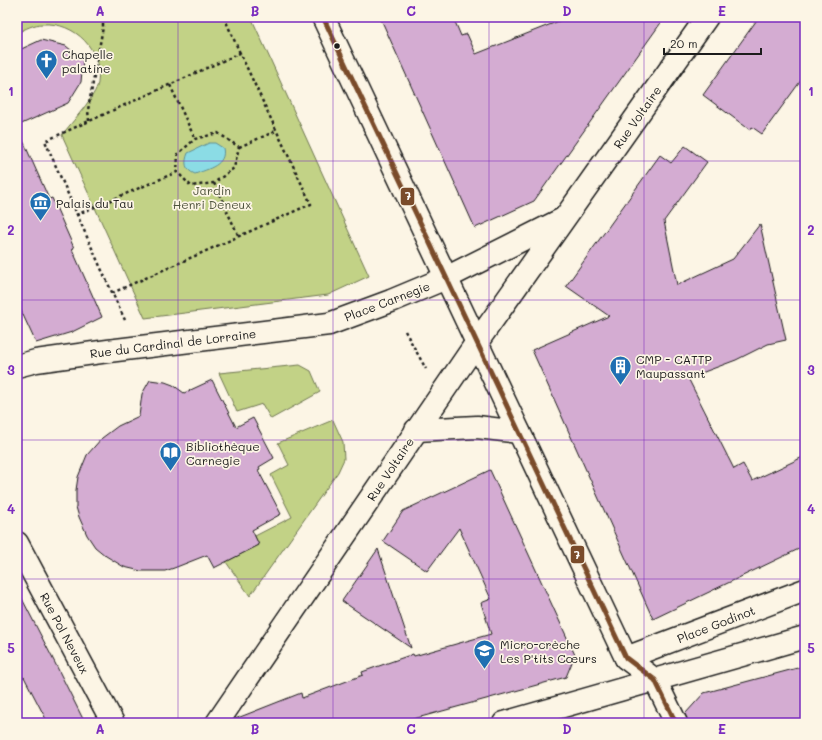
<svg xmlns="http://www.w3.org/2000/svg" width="822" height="740" font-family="Mali,sans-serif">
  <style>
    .green { fill: #c2d286; stroke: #6f7751 }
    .water { fill: #8bdce5; stroke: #5f8f95 }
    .building { fill: #d4acd2; stroke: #1c1c1c }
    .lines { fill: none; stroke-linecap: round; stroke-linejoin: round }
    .minor-casing { stroke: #1c1c1c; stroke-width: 25 }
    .path { stroke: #1c1c1c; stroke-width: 2.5; stroke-dasharray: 3 3; stroke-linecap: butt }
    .minor { stroke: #fcf5e5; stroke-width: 22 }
    .bus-1-casing { stroke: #fcf5e5; stroke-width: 8 }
    .bus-1 { stroke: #7a4b2a; stroke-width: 5 }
    .grid { fill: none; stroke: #7b2cbf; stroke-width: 1; stroke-opacity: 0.55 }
    .bus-dot { fill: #1c1c1c; stroke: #fcf5e5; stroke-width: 1.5 }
    .labels { text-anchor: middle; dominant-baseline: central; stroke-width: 3.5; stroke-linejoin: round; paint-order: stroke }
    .poi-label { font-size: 12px; fill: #1c1c1c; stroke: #fcf5e5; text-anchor: start }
    .street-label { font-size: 12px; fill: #1c1c1c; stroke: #fcf5e5 }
    .park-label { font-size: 12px; fill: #4e533c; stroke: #fcf5e5 }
    .line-badge { stroke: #fcf5e5; stroke-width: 1.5 }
    .badge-label { font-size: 11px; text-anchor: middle; font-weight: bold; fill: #fff }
    .neatline { fill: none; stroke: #7b2cbf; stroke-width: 1.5 }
    .grid-label { font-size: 13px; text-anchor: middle; font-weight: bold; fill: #7b2cbf }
  </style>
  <rect width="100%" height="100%" fill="#fcf5e5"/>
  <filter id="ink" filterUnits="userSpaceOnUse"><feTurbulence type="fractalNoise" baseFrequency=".025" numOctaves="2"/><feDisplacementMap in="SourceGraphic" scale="8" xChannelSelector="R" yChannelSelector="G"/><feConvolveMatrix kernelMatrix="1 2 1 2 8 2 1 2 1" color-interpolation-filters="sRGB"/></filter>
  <g filter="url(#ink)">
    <g class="green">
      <path d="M17 17H251L369 276 328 295 145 318 62 135C71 123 96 96 98 83 103 50 75 22 43 24 34 24 25 29 17 33Z"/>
      <polygon points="300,365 311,371 320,392 271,419 262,404 237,412 219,373"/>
      <polygon points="333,420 343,442 344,459 338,472 250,596 226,562 259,545 255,536 292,517 271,475 289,465 278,443"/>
    </g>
    <path class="water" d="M209 143H215L223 148C227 165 208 169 195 174 185 170 184 163 188 153Z"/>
    <g class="building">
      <polygon points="380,17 453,17 461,36 467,34 476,54 569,17 665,17 534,201 475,228"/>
      <polygon points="759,17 805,17 805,75 762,134 752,127 750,130 703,95"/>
      <polygon points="41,40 66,46 83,60 81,82 68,103 17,126 17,51"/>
      <polygon points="17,127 49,199 52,198 74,248 72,249 102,317 72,332 36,343 17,302"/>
      <polygon points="685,146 707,162 664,221 677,285 733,259 760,224 786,340 768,344 736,360 688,378 734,469 743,464 752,481 805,456 805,546 653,619 532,350 609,316 566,286 660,155 671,163"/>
      <polygon points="150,380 165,382 173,385 184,393 212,380 236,427 253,418 274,458 259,467 260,469 258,470 281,514 252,530 259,545 214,568 207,555 174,568 165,571 141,571 124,567 106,556 95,547 87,535 79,517 76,507 76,490 78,477 87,455 102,438 118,426 139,416 142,394"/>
      <polygon points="490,470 575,655 566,677 399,723 232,723 235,719 301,693 302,698 363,675 362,672 413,654 414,656 491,634 481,603 491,599 459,528 427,571 383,541 403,511"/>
      <polygon points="378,549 411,648 342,601"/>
      <polygon points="17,589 55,663 85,723 48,723 24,677 17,681"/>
      <polygon points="805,666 805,723 688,723 685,714 704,693"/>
    </g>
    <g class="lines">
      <defs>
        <g id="minor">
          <polyline points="323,17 626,658 655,680 676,723"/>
          <polyline points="17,366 36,361 108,351 329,324 391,301 446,278 563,219"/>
          <polyline points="416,430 477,427 519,432"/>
          <polyline points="17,543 113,723"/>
          <polyline points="626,658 805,590"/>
          <polyline points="217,723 477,342 707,17"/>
          <polyline points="504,723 805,637"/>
        </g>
      </defs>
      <use href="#minor" class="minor-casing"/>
      <g class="path">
        <polyline points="224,17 240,53"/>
        <polyline points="170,85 195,139"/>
        <polyline points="89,121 88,110 103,27 103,17"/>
        <polyline points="239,147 276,131"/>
        <polyline points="214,183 239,237"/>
        <polyline points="76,215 177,172 191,186 214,183 234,168 239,147 218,133 195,139 178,154 177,172"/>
        <path d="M112 293 311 204 240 53 45 141C71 201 97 261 125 320"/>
        <polyline points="405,331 426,369"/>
      </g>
      <use href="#minor" class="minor"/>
      <defs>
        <polyline id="bus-1" points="323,17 626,658 655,680 676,723"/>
      </defs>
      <use href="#bus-1" class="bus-1-casing"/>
      <use href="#bus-1" class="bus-1"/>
    </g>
  </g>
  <path class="grid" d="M178 17V723M333 17V723M489 17V723M644 17V723M17 161H805M17 300H805M17 440H805M17 579H805"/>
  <defs>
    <symbol id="church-pin" viewBox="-11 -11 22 30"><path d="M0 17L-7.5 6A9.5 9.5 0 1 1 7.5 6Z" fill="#1f6fb2" stroke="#fcf5e5"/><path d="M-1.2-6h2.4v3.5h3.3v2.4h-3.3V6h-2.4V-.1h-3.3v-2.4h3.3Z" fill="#fff"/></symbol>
    <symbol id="museum-pin" viewBox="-11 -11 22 30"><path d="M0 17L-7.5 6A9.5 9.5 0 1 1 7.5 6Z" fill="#1f6fb2" stroke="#fcf5e5"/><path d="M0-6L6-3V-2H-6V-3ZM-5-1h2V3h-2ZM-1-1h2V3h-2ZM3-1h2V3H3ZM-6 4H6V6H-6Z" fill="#fff"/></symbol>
    <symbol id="building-pin" viewBox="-11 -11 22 30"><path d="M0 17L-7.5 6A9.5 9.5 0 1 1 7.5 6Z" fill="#1f6fb2" stroke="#fcf5e5"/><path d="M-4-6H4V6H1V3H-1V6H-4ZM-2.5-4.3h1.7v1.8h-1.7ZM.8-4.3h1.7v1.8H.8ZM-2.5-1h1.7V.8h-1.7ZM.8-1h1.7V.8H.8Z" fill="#fff"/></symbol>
    <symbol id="library-pin" viewBox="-11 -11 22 30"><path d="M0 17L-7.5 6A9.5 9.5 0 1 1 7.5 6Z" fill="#1f6fb2" stroke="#fcf5e5"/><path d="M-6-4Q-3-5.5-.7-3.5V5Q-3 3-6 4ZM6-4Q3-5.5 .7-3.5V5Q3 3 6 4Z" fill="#fff"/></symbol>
    <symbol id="school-pin" viewBox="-11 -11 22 30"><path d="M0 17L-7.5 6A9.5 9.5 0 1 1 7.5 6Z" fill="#1f6fb2" stroke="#fcf5e5"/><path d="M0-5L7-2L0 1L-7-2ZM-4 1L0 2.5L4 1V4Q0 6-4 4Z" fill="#fff"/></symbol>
  </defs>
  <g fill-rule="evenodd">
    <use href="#church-pin" x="34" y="48" width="25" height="34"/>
    <use href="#museum-pin" x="28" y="190" width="25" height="34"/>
    <use href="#building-pin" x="608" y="354" width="25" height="34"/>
    <use href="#library-pin" x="158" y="440" width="25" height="34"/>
    <use href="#school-pin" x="472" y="638" width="25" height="34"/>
  </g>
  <circle class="bus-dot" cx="337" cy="46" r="3.5"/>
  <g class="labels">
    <g class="poi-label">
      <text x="62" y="54">Chapelle<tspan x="62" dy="14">palatine</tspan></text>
      <text x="56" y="203">Palais du Tau</text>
      <text x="636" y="359">CMP - CATTP<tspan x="636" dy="14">Maupassant</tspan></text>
      <text x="186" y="446">Bibliothèque<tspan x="186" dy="14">Carnegie</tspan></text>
      <text x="500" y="644">Micro-crèche<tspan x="500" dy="14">Les P'tits Cœurs</tspan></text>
    </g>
    <g class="street-label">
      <text transform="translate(637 117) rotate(-55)">Rue Voltaire</text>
      <text transform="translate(387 301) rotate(-21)">Place Carnegie</text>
      <text transform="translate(173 343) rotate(-7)">Rue du Cardinal de Lorraine</text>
      <text transform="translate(390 469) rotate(-56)">Rue Voltaire</text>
      <text transform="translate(716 624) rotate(-21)">Place Godinot</text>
      <text transform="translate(65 633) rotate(62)">Rue Pol Neveux</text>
    </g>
    <g class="park-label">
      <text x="212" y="190">Jardin<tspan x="212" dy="14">Henri Deneux</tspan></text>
    </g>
  </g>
  <g class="line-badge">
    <rect x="400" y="187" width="15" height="19" rx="4" fill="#7a4b2a"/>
    <rect x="570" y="545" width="15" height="19" rx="4" fill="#7a4b2a"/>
  </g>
  <g class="badge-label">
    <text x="408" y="200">7</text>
    <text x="577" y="559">7</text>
  </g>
  <rect width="822" height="740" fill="none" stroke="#fcf5e5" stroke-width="44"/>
  <path d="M664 48v6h97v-6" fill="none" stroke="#1c1c1c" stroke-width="2"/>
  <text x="670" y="48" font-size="12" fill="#1c1c1c" stroke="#fcf5e5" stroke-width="3" paint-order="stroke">20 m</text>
  <rect x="22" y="22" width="778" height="696" class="neatline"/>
  <g class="grid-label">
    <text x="100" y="16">A</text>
    <text x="255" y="16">B</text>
    <text x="411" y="16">C</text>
    <text x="567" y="16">D</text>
    <text x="722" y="16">E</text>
    <text x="11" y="96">1</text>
    <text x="811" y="96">1</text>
    <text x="11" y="235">2</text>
    <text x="811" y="235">2</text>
    <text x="11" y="375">3</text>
    <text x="811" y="375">3</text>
    <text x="11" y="514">4</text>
    <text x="811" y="514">4</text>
    <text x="11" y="653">5</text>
    <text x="811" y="653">5</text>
    <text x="100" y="734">A</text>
    <text x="255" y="734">B</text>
    <text x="411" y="734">C</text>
    <text x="567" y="734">D</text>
    <text x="722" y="734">E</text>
  </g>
</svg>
